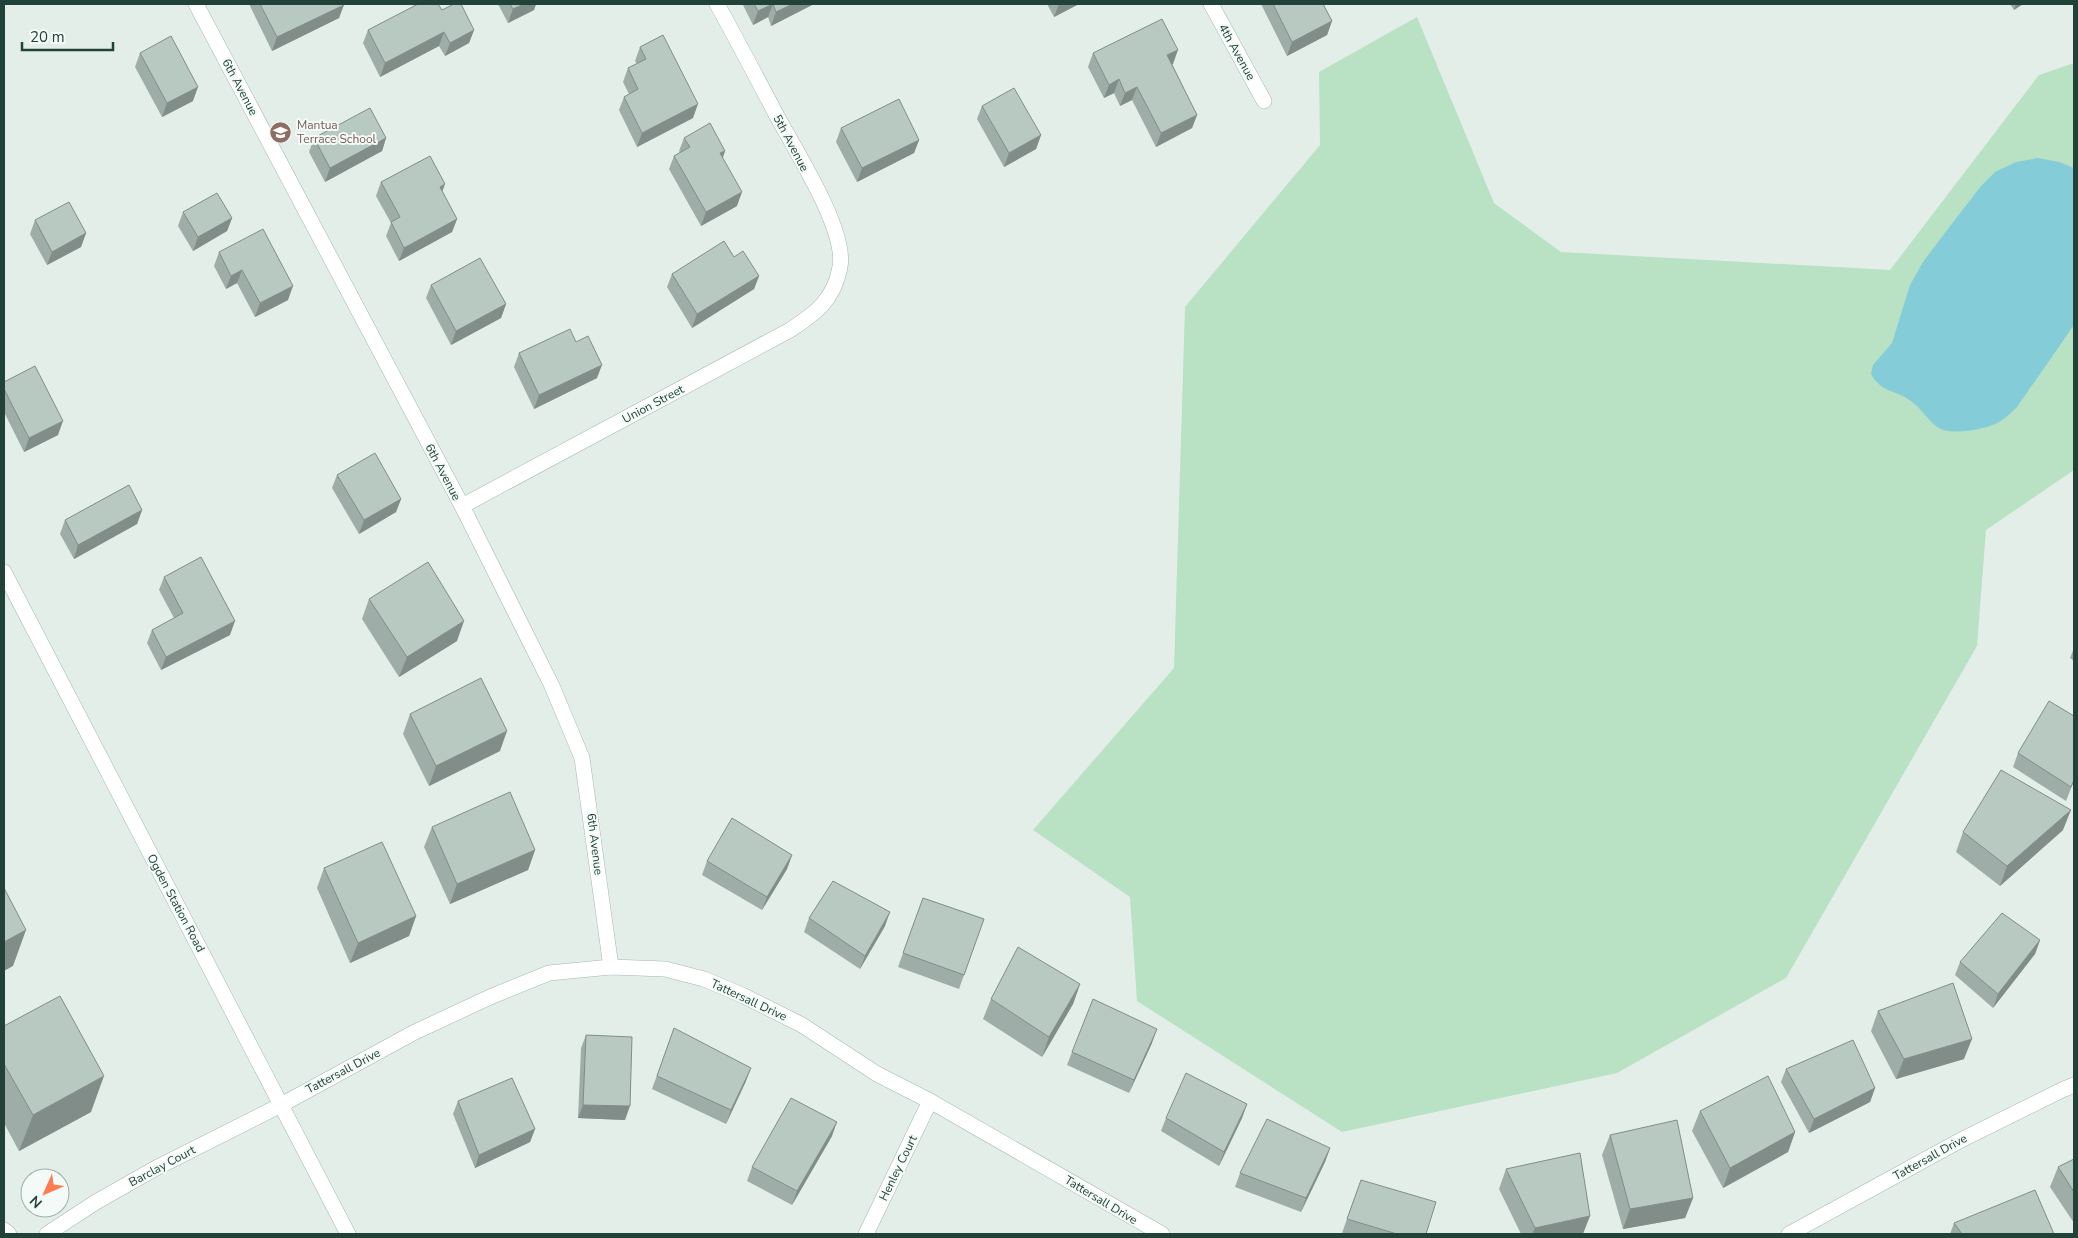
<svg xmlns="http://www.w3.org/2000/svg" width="2078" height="1238" font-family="'Nunito Sans',sans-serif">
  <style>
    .green { fill: #b9e1c4 }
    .water { fill: #85ccd9 }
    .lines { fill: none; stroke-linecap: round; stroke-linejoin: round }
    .street-casing { stroke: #a5b7b1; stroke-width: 16 }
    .secondary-casing { stroke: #a0bbb1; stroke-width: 16 }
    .street { stroke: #fff; stroke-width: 15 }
    .secondary { stroke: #fff; stroke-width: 15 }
    .wall { fill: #9eada7 }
    .shaded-wall { fill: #818d88 }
    .building { fill: #b8c9c2; stroke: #818d88 }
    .labels { text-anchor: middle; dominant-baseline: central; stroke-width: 4; stroke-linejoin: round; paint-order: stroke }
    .street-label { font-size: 12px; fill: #204239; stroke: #f4faf7 }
    .education-label { font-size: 12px; fill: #785e54; stroke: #f4faf7; text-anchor: start }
  </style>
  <rect width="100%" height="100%" fill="#e3eee9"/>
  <polygon class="green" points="1417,17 1494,203 1561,252 1890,270 2039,75 2074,63 2074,470 1986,530 1977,646 1786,978 1617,1073 1342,1132 1137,1001 1130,897 1033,830 1174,668 1185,307 1320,145 1319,72"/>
  <path class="water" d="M2038 158 2059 162 2074 168V325L2017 407C2011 413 2006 418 1999 422 1988 429 1950 436 1939 428 1928 421 1922 409 1911 401 1895 389 1883 394 1871 374L1873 365 1892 343 1910 285 1923 262 1944 234 1981 186 1995 172 2016 162Z"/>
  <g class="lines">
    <defs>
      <g id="street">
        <polyline points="196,4 462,506 552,686 582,758 611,967"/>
        <polyline points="1211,4 1264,101"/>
        <path d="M462 506 790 330C816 313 834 300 840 267 847 231 796 151 778 118 758 80 738 42 717 4"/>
        <polyline points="4,1230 9,1234"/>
        <polyline points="47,1234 96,1202 156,1168 281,1105 413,1033 490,997 549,973 611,967 665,969 704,979 742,995 802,1025 877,1074 930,1101 1162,1234"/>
        <polyline points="866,1234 930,1101"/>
        <polyline points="1789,1234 1961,1140 2062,1090 2074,1085"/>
      </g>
      <polyline id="secondary" points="4,572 348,1234"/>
    </defs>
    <use href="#street" class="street-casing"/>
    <use href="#secondary" class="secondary-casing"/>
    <use href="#street" class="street"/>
    <use href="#secondary" class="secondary"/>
  </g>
  <g class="wall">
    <polygon points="250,4 343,4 339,18 272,51 250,6"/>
    <polygon points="498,4 536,4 534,10 508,23"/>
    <polygon points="743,4 814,4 771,26 768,17 753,25 743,5"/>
    <polygon points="1047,4 1079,4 1054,17"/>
    <polygon points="1261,4 1323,4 1332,21 1327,35 1287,56"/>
    <polygon points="2010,4 2023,4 2014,10"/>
    <polygon points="442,10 474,30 469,43 445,56 439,46 380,77 363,43 368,30"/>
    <polygon points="640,47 693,118 637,147 619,110 624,97 629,94 623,82 628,68 637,64 635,61"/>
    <polygon points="140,53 193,101 162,117 135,67"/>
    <polygon points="1093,53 1173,64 1172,64 1197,115 1192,128 1156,147 1132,100 1120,106 1114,93 1104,98 1088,67"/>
    <polygon points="982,106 1041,135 1036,149 1004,167 977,119"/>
    <polygon points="841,128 919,140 914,153 857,182 836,142"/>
    <polygon points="314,138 386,138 382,151 325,182 309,152"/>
    <polygon points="684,138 725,151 723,158 737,206 701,226 669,169 674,156 680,152 679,151"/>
    <polygon points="381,182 442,192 457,219 452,232 399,261 386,236 391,223 376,196"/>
    <polygon points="183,212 232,218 227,231 193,251 178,226"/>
    <polygon points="35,220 86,233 81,247 47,265 30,234"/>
    <polygon points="219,252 288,300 255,317 237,283 226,289 214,266"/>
    <polygon points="734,257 759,276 754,289 692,328 667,287 672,274"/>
    <polygon points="431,285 506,304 501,318 451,345 426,298"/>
    <polygon points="576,342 597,378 534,409 514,367 519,353"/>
    <polygon points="4,382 58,435 24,452 4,412"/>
    <polygon points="337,475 401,499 396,512 359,534 332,488"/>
    <polygon points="142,510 137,524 74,559 60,534 65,520"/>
    <polygon points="164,577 230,635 161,670 147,643 152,630 174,618 159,590"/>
    <polygon points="369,599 457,641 399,677 362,619"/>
    <polygon points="2074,648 2074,661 2070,658"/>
    <polygon points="410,714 500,751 429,786 403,734"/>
    <polygon points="2018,753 2074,781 2066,801 2013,767"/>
    <polygon points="432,827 535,850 528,870 450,904 424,847"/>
    <polygon points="2063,830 2000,886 1956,852 1963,832"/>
    <polygon points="792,855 787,869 762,910 702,875 707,861"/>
    <polygon points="324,868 416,916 409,936 350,963 317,888"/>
    <polygon points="923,898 984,919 959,989 898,967"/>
    <polygon points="809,918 885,926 860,969 804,932"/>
    <polygon points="2040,940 2035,954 1993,1008 1955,975 1960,962"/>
    <polygon points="1080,984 1073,1004 1042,1057 983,1019 991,999"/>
    <polygon points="1878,1011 1964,1059 1896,1079 1871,1031"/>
    <polygon points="4,1026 91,1112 19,1151 4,1123"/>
    <polygon points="674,1028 746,1081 726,1124 652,1089"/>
    <polygon points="586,1035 625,1120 578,1118 581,1048"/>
    <polygon points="1152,1043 1129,1093 1067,1065 1072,1052"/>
    <polygon points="1786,1069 1875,1088 1870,1102 1809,1133 1781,1082"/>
    <polygon points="458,1101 535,1129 530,1142 475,1168 453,1114"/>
    <polygon points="1247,1104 1242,1118 1219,1166 1161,1131 1166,1118"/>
    <polygon points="1700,1111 1795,1132 1788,1152 1723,1188 1692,1131"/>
    <polygon points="1610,1135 1693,1198 1685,1218 1623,1229 1602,1155"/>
    <polygon points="832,1136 792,1205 747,1181 752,1167"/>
    <polygon points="1330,1148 1325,1162 1301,1212 1235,1187 1240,1173"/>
    <polygon points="2074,1159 2074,1223 2050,1187 2058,1167"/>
    <polygon points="1506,1169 1583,1234 1521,1234 1499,1189"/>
    <polygon points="1361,1180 1426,1234 1347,1234 1342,1233"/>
    <polygon points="1954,1223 2054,1234 1950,1234"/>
  </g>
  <g class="shaded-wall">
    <polygon points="524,4 536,4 534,10 508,23 513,9"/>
    <polygon points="773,4 768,17 753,25 758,11"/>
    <polygon points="793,4 814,4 771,26 776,12"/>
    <polygon points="1059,4 1079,4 1054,17"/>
    <polygon points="2016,4 2023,4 2014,10"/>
    <polygon points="344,5 339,18 272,51 277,37"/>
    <polygon points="1332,21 1327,35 1287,56 1292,42"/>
    <polygon points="474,30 469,43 445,56 450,43"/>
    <polygon points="444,32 439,46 380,77 385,63"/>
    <polygon points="1178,50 1173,64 1162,69 1167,55"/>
    <polygon points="1119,79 1114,93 1104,98 1109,85"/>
    <polygon points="198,87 193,101 162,117 167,103"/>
    <polygon points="1137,87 1132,100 1120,106 1125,93"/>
    <polygon points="698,104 693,118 637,147 642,133"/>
    <polygon points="1197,115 1192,128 1156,147 1161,133"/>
    <polygon points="1041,135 1036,149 1004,167 1009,153"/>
    <polygon points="386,138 382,151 325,182 330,168"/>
    <polygon points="919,140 914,153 857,182 862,168"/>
    <polygon points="725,151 720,164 720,153"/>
    <polygon points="445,184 440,198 440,187"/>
    <polygon points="742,192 737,206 701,226 706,212"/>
    <polygon points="232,218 227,231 193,251 198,237"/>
    <polygon points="457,219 452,232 399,261 404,248"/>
    <polygon points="86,233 81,247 47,265 52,252"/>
    <polygon points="242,270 237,283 226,289 231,276"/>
    <polygon points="759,276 754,289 692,328 697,314"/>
    <polygon points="293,286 288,300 255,317 260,303"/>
    <polygon points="506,304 501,318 451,345 456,331"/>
    <polygon points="602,365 597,378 534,409 539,395"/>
    <polygon points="63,421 58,435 24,452 29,438"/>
    <polygon points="401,499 396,512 359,534 364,520"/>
    <polygon points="142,510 137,524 74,559 78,545"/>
    <polygon points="235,621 230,635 161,670 166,657"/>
    <polygon points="464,621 457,641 399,677 407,657"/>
    <polygon points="507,731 500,751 429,786 436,766"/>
    <polygon points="2071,810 2063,830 2000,886 2007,866"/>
    <polygon points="535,850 528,870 450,904 457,884"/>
    <polygon points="792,855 787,869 762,910 767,897"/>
    <polygon points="890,912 885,926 860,969 865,956"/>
    <polygon points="416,916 409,936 350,963 358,943"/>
    <polygon points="26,930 13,966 4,971 4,942"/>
    <polygon points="2040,940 2035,954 1993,1008 1998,994"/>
    <polygon points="1080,984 1073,1004 1042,1057 1049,1037"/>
    <polygon points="1157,1029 1152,1043 1129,1093 1134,1080"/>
    <polygon points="1972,1039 1964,1059 1896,1079 1904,1059"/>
    <polygon points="751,1068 746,1081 726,1124 731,1110"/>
    <polygon points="104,1076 91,1112 19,1151 33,1115"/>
    <polygon points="1875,1088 1870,1102 1809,1133 1814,1119"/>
    <polygon points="1247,1104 1242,1118 1219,1166 1224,1152"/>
    <polygon points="583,1105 630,1106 625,1120 578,1118"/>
    <polygon points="837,1122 832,1136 792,1205 797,1191"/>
    <polygon points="535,1129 530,1142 475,1168 479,1155"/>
    <polygon points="1795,1132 1788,1152 1723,1188 1730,1168"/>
    <polygon points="1330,1148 1325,1162 1301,1212 1306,1198"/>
    <polygon points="1693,1198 1685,1218 1623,1229 1630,1209"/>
    <polygon points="1590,1216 1583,1234 1532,1234 1535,1228"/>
  </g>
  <g class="building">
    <polygon points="260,4 343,4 344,5 277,37"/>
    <polygon points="418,4 438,4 442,10 454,4 461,4 474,30 450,43 444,32 385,63 368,30"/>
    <polygon points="510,4 524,4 513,9"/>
    <polygon points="754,4 793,4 776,12 773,4 758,11"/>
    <polygon points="1273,4 1323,4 1332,21 1292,42"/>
    <polygon points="1162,19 1178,50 1167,55 1197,115 1161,133 1137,87 1125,93 1119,79 1109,85 1093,53"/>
    <polygon points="663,35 698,104 642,133 624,97 638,89 628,68 646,59 640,47"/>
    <polygon points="171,36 198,87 167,103 140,53"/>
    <polygon points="1014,88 1041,135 1009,153 982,106"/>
    <polygon points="899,99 919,140 862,168 841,128"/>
    <polygon points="370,108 386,138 330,168 314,138"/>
    <polygon points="710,123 725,151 720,153 742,192 706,212 674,156 690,147 684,138"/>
    <polygon points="430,156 445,184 440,187 457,219 404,248 391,222 400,217 381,182"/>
    <polygon points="217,193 232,218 198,237 183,212"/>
    <polygon points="69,202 86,233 52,252 35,220"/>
    <polygon points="263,229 293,286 260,303 242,270 231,276 219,252"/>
    <polygon points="724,241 734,257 743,251 759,276 697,314 672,274"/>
    <polygon points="480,258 506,304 456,331 431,285"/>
    <polygon points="570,329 576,342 588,336 602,365 539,395 519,353"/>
    <polygon points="35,366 63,421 29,438 4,389 4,382"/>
    <polygon points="375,453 401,499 364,520 337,475"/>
    <polygon points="129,485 142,510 78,545 65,520"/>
    <polygon points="201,557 235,621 166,657 152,630 183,613 164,577"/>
    <polygon points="428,562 464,621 407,657 369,599"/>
    <polygon points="481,678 507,731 436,766 410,714"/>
    <polygon points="2049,701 2074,716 2074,780 2071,787 2018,753"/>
    <polygon points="2001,770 2071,810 2007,866 1963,832"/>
    <polygon points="510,792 535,850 457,884 432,827"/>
    <polygon points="732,818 792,855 767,897 707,861"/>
    <polygon points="382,842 416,916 358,943 324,868"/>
    <polygon points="833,881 890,912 865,956 809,918"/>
    <polygon points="4,888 26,930 4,942"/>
    <polygon points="923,898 984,919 964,975 903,953"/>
    <polygon points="2002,913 2040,940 1998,994 1960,962"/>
    <polygon points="1018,947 1080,984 1049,1037 991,999"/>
    <polygon points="1953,983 1972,1039 1904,1059 1878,1011"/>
    <polygon points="60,996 104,1076 33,1115 4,1064 4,1026"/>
    <polygon points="1093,999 1157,1029 1134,1080 1072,1052"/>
    <polygon points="674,1028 751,1068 731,1110 657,1076"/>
    <polygon points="586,1035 632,1037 630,1106 583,1105"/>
    <polygon points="1853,1040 1875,1088 1814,1119 1786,1069"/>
    <polygon points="1186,1073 1247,1104 1224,1152 1166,1118"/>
    <polygon points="1768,1076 1795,1132 1730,1168 1700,1111"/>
    <polygon points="512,1078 535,1129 479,1155 458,1101"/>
    <polygon points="791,1098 837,1122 797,1191 752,1167"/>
    <polygon points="1267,1119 1330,1148 1306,1198 1240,1173"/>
    <polygon points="1677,1120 1693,1198 1630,1209 1610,1135"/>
    <polygon points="1580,1153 1590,1216 1535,1228 1506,1169"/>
    <polygon points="2074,1159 2074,1192 2058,1167"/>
    <polygon points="1361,1180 1436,1202 1426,1234 1397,1234 1347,1219"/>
    <polygon points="2035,1190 2054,1234 1962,1234 1954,1223"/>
  </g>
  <defs>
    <symbol id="school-disc" viewBox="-11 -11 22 22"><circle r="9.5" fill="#8d6e63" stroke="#f4faf7"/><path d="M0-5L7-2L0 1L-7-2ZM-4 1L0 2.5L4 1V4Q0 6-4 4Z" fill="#fff"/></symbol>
  </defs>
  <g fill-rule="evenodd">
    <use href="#school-disc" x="268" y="120" width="25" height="25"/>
  </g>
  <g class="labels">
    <g class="street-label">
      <text transform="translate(1237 52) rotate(61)">4th Avenue</text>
      <text transform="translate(240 87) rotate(62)">6th Avenue</text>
      <text transform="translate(791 143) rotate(62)">5th Avenue</text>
      <text transform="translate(653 404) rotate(-28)">Union Street</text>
      <text transform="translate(443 472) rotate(62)">6th Avenue</text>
      <text transform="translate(595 844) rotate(83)">6th Avenue</text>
      <text transform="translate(176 903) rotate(62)">Ogden Station Road</text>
      <text transform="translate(749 1000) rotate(25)">Tattersall Drive</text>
      <text transform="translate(343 1071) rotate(-28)">Tattersall Drive</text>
      <text transform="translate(1930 1157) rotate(-29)">Tattersall Drive</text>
      <text transform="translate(162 1166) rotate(-28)">Barclay Court</text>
      <text transform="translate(898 1168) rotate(-64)">Henley Court</text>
      <text transform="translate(1101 1200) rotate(31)">Tattersall Drive</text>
    </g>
    <g class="education-label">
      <text x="297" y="125">Mantua<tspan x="297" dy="14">Terrace School</tspan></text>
    </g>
  </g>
  <rect width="2078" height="1238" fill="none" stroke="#204239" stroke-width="10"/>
  <g transform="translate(45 1193) rotate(225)"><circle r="24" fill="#f4faf7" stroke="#9fb0ab"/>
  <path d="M0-4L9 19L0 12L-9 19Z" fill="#ff7b50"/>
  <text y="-8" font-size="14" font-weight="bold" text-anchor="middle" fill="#204239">N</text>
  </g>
  <path d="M22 42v8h91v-8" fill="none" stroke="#204239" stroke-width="2.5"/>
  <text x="30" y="42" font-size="15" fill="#204239" stroke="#f4faf7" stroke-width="4" paint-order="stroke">20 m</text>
</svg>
